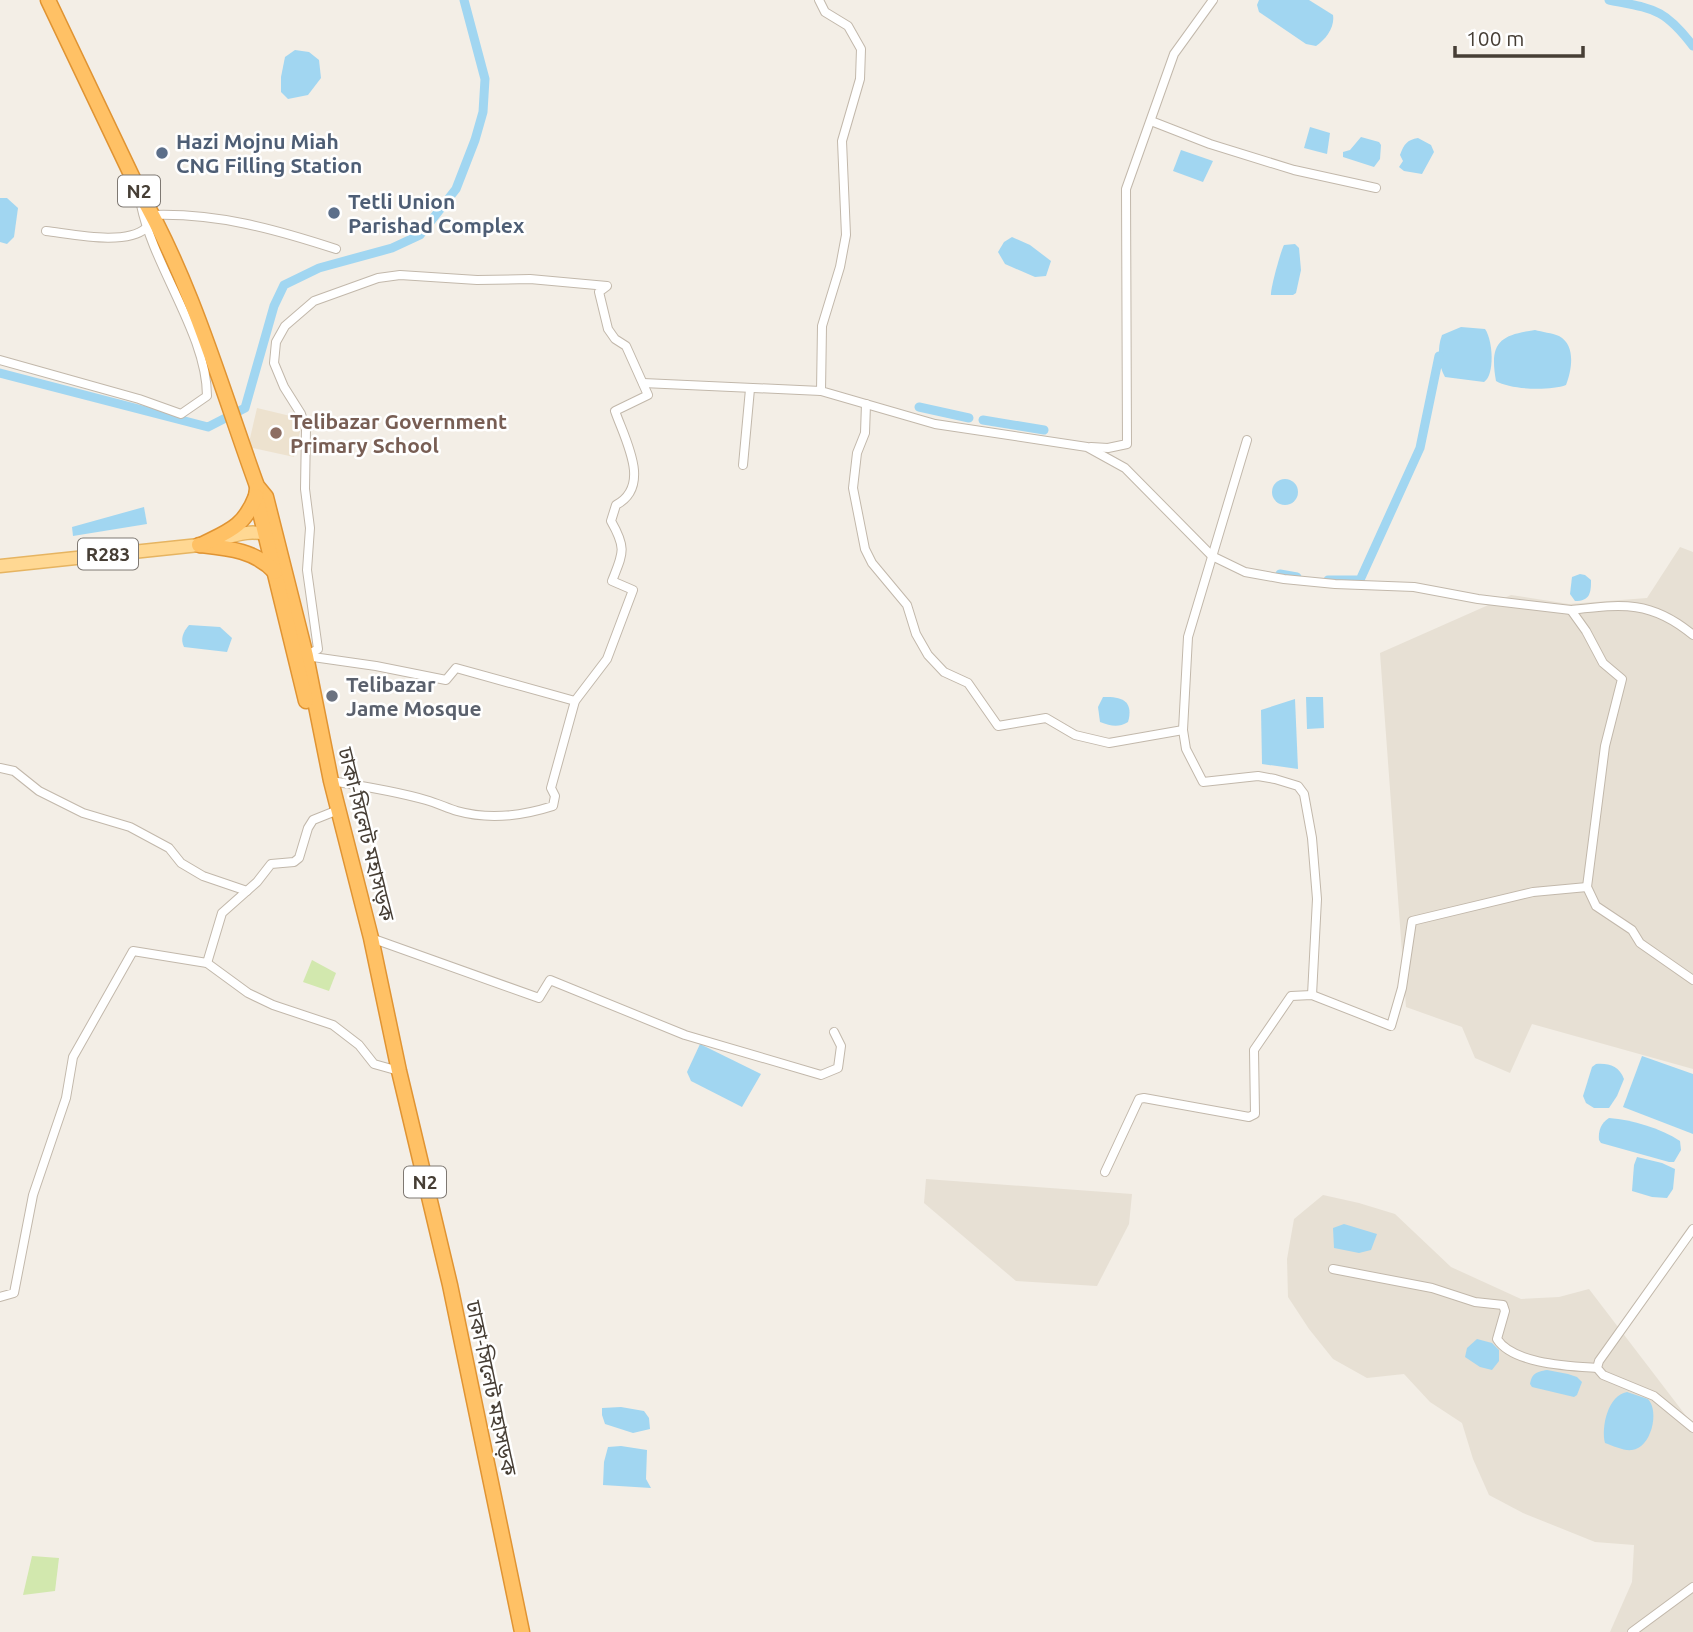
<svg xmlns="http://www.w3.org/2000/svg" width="1693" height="1632" font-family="Ubuntu,'Noto Sans Bengali',sans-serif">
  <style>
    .residential { fill: #e7e0d4 }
    .education { fill: #ede2cf }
    .green { fill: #d2e8ae }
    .water { fill: #a1d6f1 }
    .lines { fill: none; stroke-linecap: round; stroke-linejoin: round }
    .canal { stroke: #a1d6f1; stroke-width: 9 }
    .street-casing { stroke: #c2b8ab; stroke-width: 10 }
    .primary-casing { stroke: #e6b461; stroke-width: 15 }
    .highway-casing { stroke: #e09433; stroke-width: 17 }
    .street { stroke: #fff; stroke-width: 8 }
    .primary { stroke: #ffd893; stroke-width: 12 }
    .highway { stroke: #ffc165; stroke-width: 14 }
    .service-dot { fill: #5c6f8a; stroke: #fff; stroke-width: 2.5 }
    .education-dot { fill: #8d6e63; stroke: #fff; stroke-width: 2.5 }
    .worship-dot { fill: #6b7280; stroke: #fff; stroke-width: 2.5 }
    .labels { text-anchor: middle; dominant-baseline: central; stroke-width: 5; stroke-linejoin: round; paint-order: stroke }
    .shield { fill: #fff; stroke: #7e7872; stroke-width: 2 }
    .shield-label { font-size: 19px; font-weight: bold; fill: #463e35 }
    .service-label { font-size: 21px; font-weight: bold; fill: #4e5e75; stroke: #fff; text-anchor: start }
    .education-label { font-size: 21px; font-weight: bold; fill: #785e54; stroke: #fff; text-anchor: start }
    .worship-label { font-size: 21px; font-weight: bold; fill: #5b616d; stroke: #fff; text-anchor: start }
    .street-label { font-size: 21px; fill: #463e35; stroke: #fff }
  </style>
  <rect width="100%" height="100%" fill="#f3eee6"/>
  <g class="residential">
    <polygon points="1680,547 1693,552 1693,1069 1532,1024 1510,1073 1475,1058 1462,1027 1406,1007 1380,653 1511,595 1569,604 1647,598"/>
    <polygon points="926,1179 1132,1194 1129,1224 1097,1286 1016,1281 924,1203"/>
    <polygon points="1323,1195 1359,1203 1395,1214 1451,1267 1521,1299 1559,1297 1589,1289 1693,1425 1693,1632 1610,1632 1632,1582 1634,1545 1595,1542 1523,1513 1489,1495 1473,1459 1462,1423 1430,1402 1404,1374 1367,1378 1333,1359 1309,1329 1288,1297 1287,1259 1294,1219"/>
  </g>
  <polygon class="education" points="257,408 303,419 294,457 248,447"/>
  <g class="green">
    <polygon points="312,960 336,973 329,991 303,982"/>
    <polygon points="32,1556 59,1558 55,1591 23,1595"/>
  </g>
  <g class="water">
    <path d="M1259 0H1309L1333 15C1335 27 1326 39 1316 46L1306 44 1259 12 1257 5Z"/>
    <polygon points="295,50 309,52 319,60 321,78 308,95 288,99 281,92 281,77 285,57"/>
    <polygon points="1310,127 1330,133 1327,154 1304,148"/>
    <polygon points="1361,137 1379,142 1381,145 1380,159 1374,167 1343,157 1343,152 1350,150"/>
    <path d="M1418 138 1431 145 1434 152 1422 174 1404 171 1399 167 1403 161 1400 155C1404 144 1407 140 1418 138Z"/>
    <polygon points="1181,150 1213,161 1203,182 1173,171"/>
    <polygon points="0,198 7,198 18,208 14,237 7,244 0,242"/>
    <polygon points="1012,237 1030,245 1051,261 1046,276 1035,277 1005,264 998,252 1004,242"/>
    <path d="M1295 244 1299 248 1301 270 1296 293 1293 295H1271C1270 290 1281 250 1284 245Z"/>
    <path d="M1461 327 1485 329C1493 340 1495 375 1484 382L1445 377C1438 365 1437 348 1442 335Z"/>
    <path d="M1535 330C1542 332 1552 333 1559 336 1576 345 1572 370 1566 385 1550 391 1511 390 1496 381 1489 342 1500 335 1535 330Z"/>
    <circle cx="1285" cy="492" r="13"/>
    <polygon points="144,507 147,524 73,536 72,527"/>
    <path d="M1580 574 1585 575 1591 580C1591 593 1590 601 1575 601L1570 594 1572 577Z"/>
    <path d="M189 625 220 627 232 638 227 652 184 647C180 639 183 632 189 625Z"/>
    <path d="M1103 697C1122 696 1134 701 1128 722 1118 728 1111 726 1100 722L1098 707Z"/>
    <polygon points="1306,697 1323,697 1324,728 1307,729"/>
    <polygon points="1295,699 1298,769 1262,764 1261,710"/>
    <polygon points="700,1044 761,1074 742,1107 691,1081 687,1072"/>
    <polygon points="1642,1056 1693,1074 1693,1134 1623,1107"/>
    <path d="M1596 1064C1609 1063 1619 1066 1624 1079L1617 1096 1609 1108H1594L1586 1103 1583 1096 1592 1067Z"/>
    <path d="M1609 1118C1633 1120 1660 1128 1680 1141L1681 1150 1674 1162H1669L1601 1143 1599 1140C1598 1131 1601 1123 1609 1118Z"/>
    <polygon points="1637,1157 1662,1163 1675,1169 1673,1189 1667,1198 1652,1197 1632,1191 1634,1165"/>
    <polygon points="1344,1224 1377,1234 1371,1250 1359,1253 1334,1248 1333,1228"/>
    <polygon points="1477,1339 1492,1343 1499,1350 1499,1361 1492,1370 1480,1367 1465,1357 1467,1348"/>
    <path d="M1547 1370 1568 1374 1577 1377 1582 1382 1577 1395 1574 1397 1532 1387 1530 1384C1532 1373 1536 1372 1547 1370Z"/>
    <path d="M1627 1392 1648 1399C1660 1412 1651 1448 1632 1450 1624 1451 1613 1446 1605 1443 1601 1427 1608 1395 1627 1392Z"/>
    <polygon points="621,1407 644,1411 649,1418 650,1429 633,1433 605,1424 602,1415 602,1408"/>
    <polygon points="621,1446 647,1450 646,1479 651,1488 603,1485 604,1462 608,1447"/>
  </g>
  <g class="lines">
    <g class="canal">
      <path d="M1609 0C1654 9 1664 8 1693 46"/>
      <polyline points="0,373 208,427 245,408 274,306 284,285 319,268 392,248 420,235 456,189 475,140 483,112 485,79 464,0"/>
      <polyline points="919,407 969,418"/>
      <polyline points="983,420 1044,430"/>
      <polyline points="1280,574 1297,577"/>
      <polyline points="1328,580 1360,580 1420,448 1439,356"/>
    </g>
    <defs>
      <g id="street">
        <polyline points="819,0 825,12 848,26 861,49 860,79 842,141 846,235 840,267 822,326 821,391 935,424 1087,447 1125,468 1212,556 1245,572 1284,579 1335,584 1414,587 1478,599 1571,610 1586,631 1603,663 1622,679 1605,746 1587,887 1596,906 1632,930 1640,943 1693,980"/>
        <polyline points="1151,121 1210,144 1294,170 1376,188"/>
        <path d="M153 215C217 213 275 229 336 249"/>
        <path d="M46 231C72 234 126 246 146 228"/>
        <path d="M0 360 139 399 181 414 207 396C207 335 154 268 141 205"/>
        <polyline points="643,383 821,391"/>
        <polyline points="866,404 865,433 857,453 853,488 865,549 872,563 907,605 916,634 928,655 944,672 968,683 998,726 1046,718 1075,735 1109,743 1183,730"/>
        <polyline points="1247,440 1188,637 1183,730 1186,749 1203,782 1258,776 1275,779 1298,786 1304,794 1312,838 1317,899 1312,995"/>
        <polyline points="1091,447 1108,448 1127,444 1126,189 1174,54 1213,0"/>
        <polyline points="743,465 750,389"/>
        <path d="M1571 610C1622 604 1651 600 1693 635"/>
        <path d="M306 656 318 649 307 570 310 528 305 489 306 429 301 414 284 387 274 363 276 342 285 326 314 301 378 278 400 275 477 280 530 279 607 286 599 292 608 329 615 339 626 346 648 395 615 411C625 440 652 486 616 505L611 521C627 549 623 553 612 581L633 590 607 659 575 701 551 788 555 796 553 806C522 816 489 820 457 811 447 808 437 803 426 800 395 791 363 786 331 781"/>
        <polyline points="306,656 376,666 446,680 456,668 575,701"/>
        <polyline points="0,768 14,771 39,791 83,813 130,827 169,848 181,863 203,876 247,891"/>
        <polyline points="371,938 539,998 550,980 685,1035 821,1075 838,1068 841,1046 834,1032"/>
        <polyline points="207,963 222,913 257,882 271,864 294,862 299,858 308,828 313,820 338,810"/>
        <polyline points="1105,1172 1139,1099 1144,1098 1249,1117 1255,1114 1254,1050 1291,996 1312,995 1391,1026 1402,988 1412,921 1533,892 1587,887"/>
        <polyline points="1693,1229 1599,1361 1597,1368 1603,1375 1654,1396 1693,1428"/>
        <path d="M1333 1269 1432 1288 1475 1302 1503 1305 1505 1311 1497 1339C1513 1364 1569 1366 1597 1368"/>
        <polyline points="0,1297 14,1293 33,1195 66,1098 73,1057 133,951 207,963 248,993 273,1005 333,1025 359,1045 374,1064 399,1071"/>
        <polyline points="1632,1632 1693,1587"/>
      </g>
      <path id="primary" d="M0 566 199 545C221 541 252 524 272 538"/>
      <g id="highway">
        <path d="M48 0 139 191C192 283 221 387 257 486L266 497 306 656 331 781 371 938 399 1071 450 1285 522 1632"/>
        <polyline points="257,489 256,496 306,701"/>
        <path d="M199 545C227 548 255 550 275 572"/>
        <path d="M201 545C229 531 244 527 256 496"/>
      </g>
    </defs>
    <use href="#street" class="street-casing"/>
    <use href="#primary" class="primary-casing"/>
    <use href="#highway" class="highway-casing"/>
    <use href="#street" class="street"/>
    <use href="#primary" class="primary"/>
    <use href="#highway" class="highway"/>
  </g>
  <g class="service-dot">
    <circle cx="162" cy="153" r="7"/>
    <circle cx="334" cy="213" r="7"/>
  </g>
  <circle class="education-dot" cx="276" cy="433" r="7"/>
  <circle class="worship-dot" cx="332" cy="696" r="7"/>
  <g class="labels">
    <g class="shield">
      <rect x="118" y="175.5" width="42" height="31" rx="5"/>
      <rect x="78" y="538.5" width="60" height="31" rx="5"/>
      <rect x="404" y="1166.5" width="42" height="31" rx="5"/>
    </g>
    <g class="shield-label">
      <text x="139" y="191">N2</text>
      <text x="108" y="554">R283</text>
      <text x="425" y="1182">N2</text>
    </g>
    <g class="service-label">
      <text x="176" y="141">Hazi Mojnu Miah<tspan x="176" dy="24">CNG Filling Station</tspan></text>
      <text x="348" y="201">Tetli Union<tspan x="348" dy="24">Parishad Complex</tspan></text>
    </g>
    <g class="education-label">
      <text x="290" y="421">Telibazar Government<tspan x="290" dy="24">Primary School</tspan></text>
    </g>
    <g class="worship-label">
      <text x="346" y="684">Telibazar<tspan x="346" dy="24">Jame Mosque</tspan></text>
    </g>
    <g class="street-label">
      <text transform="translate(367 834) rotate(76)">ঢাকা-সিলেট মহাসড়ক</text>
      <text transform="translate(492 1388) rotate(78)">ঢাকা-সিলেট মহাসড়ক</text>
    </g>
  </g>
  <path d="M1455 46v10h128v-10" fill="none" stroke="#463e35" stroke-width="3.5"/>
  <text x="1466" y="46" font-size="21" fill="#463e35" stroke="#ffffff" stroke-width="5" paint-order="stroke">100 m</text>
</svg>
